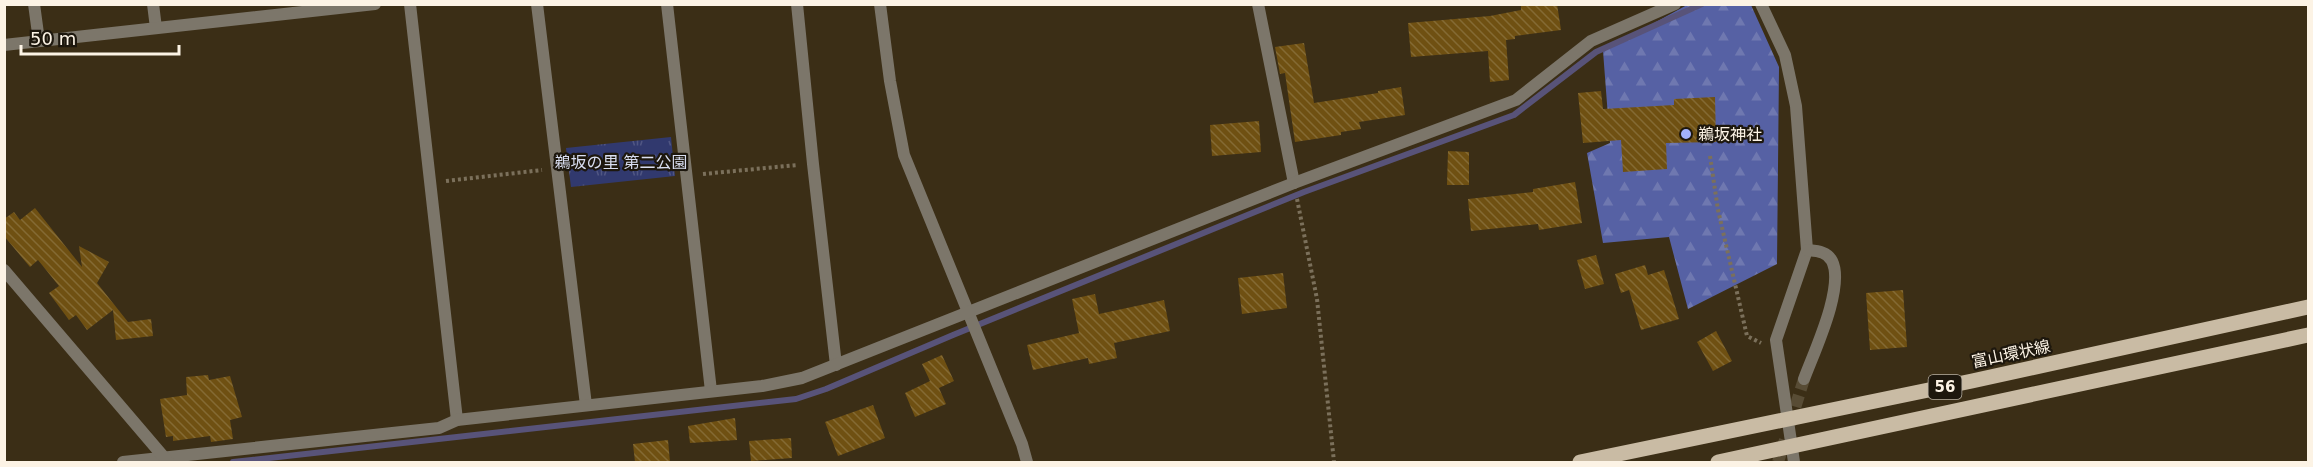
<svg xmlns="http://www.w3.org/2000/svg" width="2313" height="467" font-family="'DejaVu Sans','Noto Sans JP',sans-serif">
  <style>
    .forest { fill: url(#forest-firs) }
    .park { fill: url(#park-tufts) }
    .lines { fill: none; stroke-linecap: round; stroke-linejoin: round }
    .stream { stroke: #585379; stroke-width: 6 }
    .building { fill: url(#building-back-hatch) }
    .minor-tunnel { stroke: #584c35; stroke-width: 12; stroke-dasharray: 12 6; stroke-linecap: butt }
    .path { stroke: #7b705b; stroke-width: 4; stroke-dasharray: 3 3; stroke-linecap: butt }
    .minor { stroke: #7c766a; stroke-width: 12 }
    .tertiary { stroke: #7c766a; stroke-width: 12 }
    .primary { stroke: #c9bba4; stroke-width: 15 }
    .poi-dot { fill: #a3b2fd; stroke: #1d170d; stroke-width: 2 }
    .labels { text-anchor: middle; dominant-baseline: central; stroke-width: 4.5; stroke-linejoin: round; paint-order: stroke }
    .shield { fill: #1d170d; stroke: #b9b1a4; stroke-width: 1.5 }
    .shield-label { font-size: 15px; font-weight: bold; fill: #fcf3e5 }
    .poi-label { font-size: 16px; fill: #fcf3e5; stroke: #1d170d; text-anchor: start }
    .park-label { font-size: 16px; fill: #d9def1; stroke: #1d170d }
    .street-label { font-size: 16px; fill: #fcf3e5; stroke: #1d170d }
  </style>
  <defs>
    <pattern id="forest-firs" width="22" height="20" patternUnits="userSpaceOnUse" patternTransform="scale(1.5)"><rect width="22" height="20" fill="#5661a4"/><path d="M5 1l3.5 6h-7zM16 11l3.5 6h-7z" fill="#6f78b0"/></pattern>
    <pattern id="park-tufts" width="24" height="20" patternUnits="userSpaceOnUse" patternTransform="scale(1.5)"><rect width="24" height="20" fill="#31396e"/><path d="M3 7l-1-3M5 7V3M7 7l1-3M15 17l-1-3M17 17v-4M19 17l1-3" fill="none" stroke="#505683"/></pattern>
    <pattern id="building-back-hatch" width="6" height="6" patternUnits="userSpaceOnUse" patternTransform="scale(1.5)"><rect width="6" height="6" fill="#6f5012"/><path d="M-1 5l2 2M0 0l6 6M5-1l2 2" fill="none" stroke="#846a34"/></pattern>
  </defs>
  <rect width="100%" height="100%" fill="#3b2e16"/>
  <polygon class="forest" points="1687,5 1751,5 1779,67 1777,264 1688,309 1669,237 1603,243 1587,153 1610,143 1603,51"/>
  <polygon class="park" points="671,137 675,176 571,187 566,148"/>
  <g class="lines">
    <polyline class="stream" points="233,462 796,399 826,389 953,335 1304,192 1514,115 1596,52 1702,4"/>
  </g>
  <g class="building">
    <polygon points="1521,4 1557,4 1561,30 1515,36 1515,39 1506,40 1509,80 1490,82 1488,51 1411,57 1408,23 1490,16 1521,10"/>
    <polygon points="1304,43 1314,103 1378,93 1378,91 1401,87 1405,115 1359,122 1361,129 1341,132 1341,135 1295,142 1285,73 1280,74 1275,47"/>
    <polygon points="1601,91 1603,109 1674,105 1674,99 1715,97 1716,142 1666,143 1667,169 1623,172 1621,140 1583,143 1578,93"/>
    <polygon points="1259,121 1261,152 1212,156 1210,125"/>
    <polygon points="1448,151 1469,152 1469,185 1447,185"/>
    <polygon points="1575,182 1582,223 1539,230 1538,224 1471,231 1468,199 1533,192 1533,189"/>
    <polygon points="35,208 82,267 79,246 109,262 97,283 128,322 151,319 153,336 116,340 113,310 87,330 76,315 69,320 49,293 59,286 38,260 30,267 4,236 4,219 14,212 20,220"/>
    <polygon points="1596,255 1604,284 1585,289 1577,260"/>
    <polygon points="1645,265 1648,275 1664,270 1679,319 1641,330 1629,290 1621,293 1615,274"/>
    <polygon points="1283,273 1287,308 1242,314 1238,278"/>
    <polygon points="1903,290 1907,347 1870,350 1866,293"/>
    <polygon points="1095,294 1099,314 1164,300 1170,331 1114,343 1117,358 1089,364 1088,358 1033,370 1027,345 1079,333 1072,299"/>
    <polygon points="1716,331 1732,361 1713,371 1697,342"/>
    <polygon points="942,355 954,381 939,388 946,404 915,417 905,393 930,381 922,364"/>
    <polygon points="208,375 209,380 230,376 242,417 230,420 233,439 211,442 210,436 173,441 173,436 166,437 160,399 187,395 186,377"/>
    <polygon points="873,405 885,438 838,456 825,422"/>
    <polygon points="735,418 737,440 690,443 688,426"/>
    <polygon points="791,438 792,458 751,461 749,441"/>
    <polygon points="668,440 670,462 635,462 633,444"/>
  </g>
  <g class="lines">
    <g class="minor-tunnel">
      <polyline points="1790,424 1804,379"/>
      <polyline points="1778,462 1785,440"/>
    </g>
    <g class="path">
      <polyline points="1710,156 1718,210 1747,336 1761,343"/>
      <polyline points="703,174 797,165"/>
      <polyline points="446,181 542,170"/>
      <polyline points="1297,199 1317,299 1334,462"/>
    </g>
    <g class="minor">
      <polyline points="34,4 39,41"/>
      <polyline points="153,4 156,28"/>
      <polyline points="410,4 457,420"/>
      <polyline points="537,4 586,405"/>
      <polyline points="667,4 711,391"/>
      <polyline points="797,4 813,164 836,365"/>
      <polyline points="880,4 890,81 904,155 1022,444 1027,462"/>
      <polyline points="1258,4 1294,183"/>
      <polyline points="1761,4 1785,55 1796,106 1807,250 1776,340 1794,462"/>
      <polyline points="4,45 375,4"/>
      <path d="M1804 379C1814 352 1845 287 1832 261 1827 251 1816 251 1807 250"/>
      <polyline points="123,462 439,428 457,420 762,386 802,378 1294,183 1516,100 1591,41 1675,4"/>
    </g>
    <polyline class="tertiary" points="4,270 168,462"/>
    <g class="primary">
      <polyline points="1580,462 1972,381 2308,307"/>
      <polyline points="1718,462 2308,335"/>
    </g>
  </g>
  <circle class="poi-dot" cx="1686" cy="134" r="6"/>
  <g class="labels">
    <rect class="shield" x="1928.5" y="375" width="33" height="24" rx="4.5"/>
    <g class="shield-label">
      <text x="1945" y="387">56</text>
    </g>
    <g class="poi-label">
      <text x="1698" y="134">鵜坂神社</text>
    </g>
    <g class="park-label">
      <text x="621" y="162">鵜坂の里 第二公園</text>
    </g>
    <g class="street-label">
      <text transform="translate(2011 354) rotate(-12)">富山環状線</text>
    </g>
  </g>
  <rect width="2313" height="467" fill="none" stroke="#fcf3e5" stroke-width="12"/>
  <path d="M21 45v9h158v-9" fill="none" stroke="#fcf3e5" stroke-width="3"/>
  <text x="30" y="45" font-size="18" fill="#fcf3e5" stroke="#1d170d" stroke-width="4.5" paint-order="stroke">50 m</text>
</svg>
